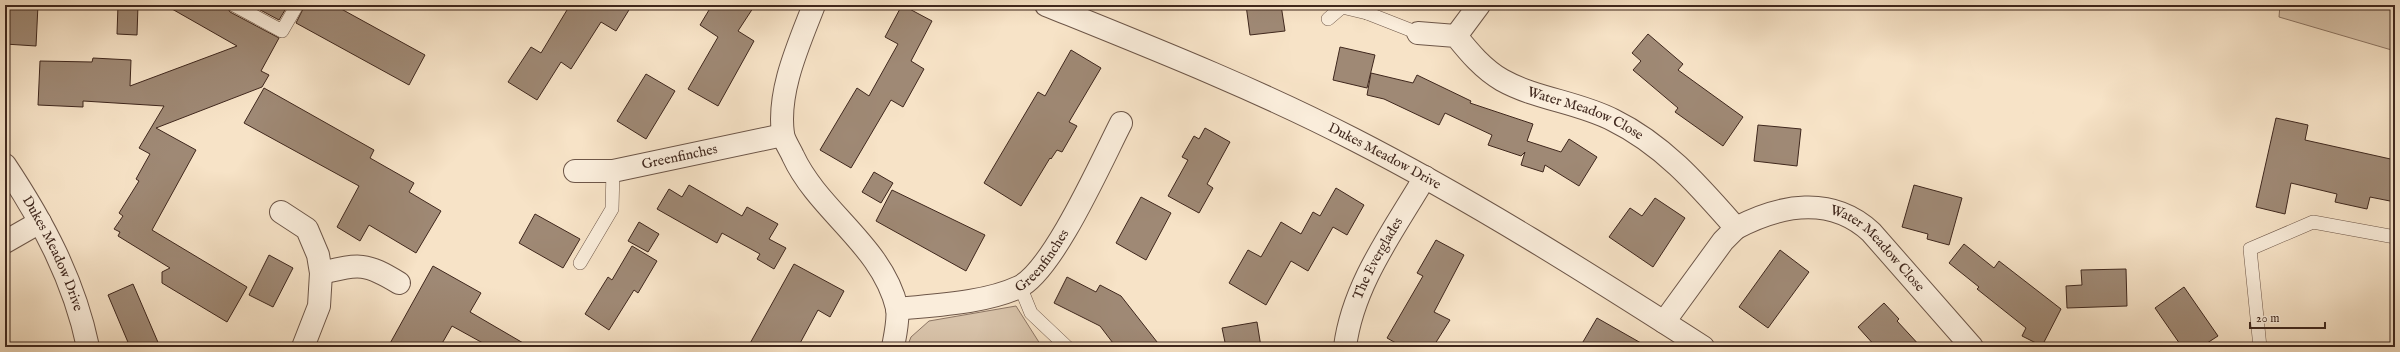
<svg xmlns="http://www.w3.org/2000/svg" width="2400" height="352" font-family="'IM FELL English',serif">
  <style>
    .green { fill: #d8c3aa; stroke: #8c7564 }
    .building { fill: #9f8975; stroke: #3f271d }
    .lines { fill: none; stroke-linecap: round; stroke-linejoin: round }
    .lane-casing { stroke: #6d5648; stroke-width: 14 }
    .street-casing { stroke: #6d5648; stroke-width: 24 }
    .lane { stroke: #faeddb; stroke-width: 13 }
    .street { stroke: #faeddb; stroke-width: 22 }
    .labels { text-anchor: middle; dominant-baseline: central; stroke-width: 3; stroke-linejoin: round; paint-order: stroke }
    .street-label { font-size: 14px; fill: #3f271d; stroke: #faeddb }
  </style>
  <rect width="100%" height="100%" fill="#f7e3c7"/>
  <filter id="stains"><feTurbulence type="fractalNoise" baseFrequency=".005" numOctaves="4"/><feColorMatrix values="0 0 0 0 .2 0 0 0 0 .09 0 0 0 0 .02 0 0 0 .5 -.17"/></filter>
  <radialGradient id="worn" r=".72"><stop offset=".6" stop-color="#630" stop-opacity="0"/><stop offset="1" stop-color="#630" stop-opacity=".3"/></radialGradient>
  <g class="green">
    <polygon points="2280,5 2395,5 2395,51 2279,17"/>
    <polygon points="1016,306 1042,347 907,347 911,337 929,321"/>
  </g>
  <g class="building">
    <polygon points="5,5 38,5 36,46 5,44"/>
    <polygon points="118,5 138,5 137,35 117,34"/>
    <polygon points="165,5 226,5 230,12 279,38 261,71 269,75 262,87 156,128 196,150 152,230 247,287 227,322 162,283 162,272 170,268 118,236 120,232 114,229 123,216 119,213 139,181 136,179 150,154 139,148 164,106 83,101 83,107 38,105 40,61 92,62 93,58 131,60 130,86 237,46"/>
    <polygon points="251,5 288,5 279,20"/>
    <polygon points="305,5 334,5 425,55 409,85 296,23"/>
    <polygon points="570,5 632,5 616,31 601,22 571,69 561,62 537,100 508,82 531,47 541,53"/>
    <polygon points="712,5 755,5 738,31 754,41 718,106 688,89 718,37 700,25"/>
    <polygon points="902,5 932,21 911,61 924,69 903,107 891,100 851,168 820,150 857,88 869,96 898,44 885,37"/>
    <polygon points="1246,5 1281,5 1285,31 1250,35"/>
    <polygon points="1648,34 1683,64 1678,70 1743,117 1723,146 1675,112 1678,108 1633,70 1641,61 1632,53"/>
    <polygon points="1340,47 1375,55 1367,88 1333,80"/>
    <polygon points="1071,50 1101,68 1069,122 1077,126 1062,152 1057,150 1051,159 1050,158 1021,206 984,183 1038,92 1045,96"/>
    <polygon points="1371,73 1413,83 1417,75 1471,101 1470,103 1533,124 1527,141 1561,152 1569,139 1597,157 1579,186 1545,165 1543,172 1521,165 1525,152 1521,156 1488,145 1492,135 1445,113 1439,125 1384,99 1367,95"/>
    <polygon points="646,74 675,91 646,139 617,121"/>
    <polygon points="264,88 374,150 370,158 414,183 409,192 441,211 416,253 369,225 360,241 337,227 359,186 244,123"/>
    <polygon points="2276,118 2308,125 2305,140 2395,160 2395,202 2370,197 2367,209 2335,202 2337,194 2291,183 2285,214 2256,207"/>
    <polygon points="1758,125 1801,129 1797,166 1754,161"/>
    <polygon points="1205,128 1230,142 1207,184 1213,188 1199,213 1168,196 1188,160 1182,157 1194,136 1199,139"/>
    <polygon points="874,172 893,183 881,203 862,192"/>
    <polygon points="689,185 742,216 747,207 778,224 769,239 786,248 774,269 757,259 760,254 722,233 717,243 657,209 669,189 682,197"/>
    <polygon points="1914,185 1962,198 1949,245 1927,239 1928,234 1902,227"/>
    <polygon points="1336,188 1364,205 1347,235 1333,227 1308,271 1291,261 1266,305 1229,283 1248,250 1261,257 1281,222 1301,234 1313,212 1320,216"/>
    <polygon points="892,190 985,235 966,271 876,221"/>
    <polygon points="1141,197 1171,213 1146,260 1116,243"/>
    <polygon points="1655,198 1685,218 1653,267 1609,237 1630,208 1642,216"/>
    <polygon points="535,214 580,239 563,268 519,243"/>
    <polygon points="639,222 659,234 648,252 628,241"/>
    <polygon points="1436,240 1464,255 1434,312 1450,320 1433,347 1403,347 1387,338 1423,276 1417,273"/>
    <polygon points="1964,244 1994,268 1999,261 2061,309 2042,346 2022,336 2026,328 1977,289 1979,287 1949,263"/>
    <polygon points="632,246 657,261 638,293 634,290 609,330 585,314 608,277 612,280"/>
    <polygon points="1780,250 1809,272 1768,328 1739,307"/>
    <polygon points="269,255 293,268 273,307 249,295"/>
    <polygon points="794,264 844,291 830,317 818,310 798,347 748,347"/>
    <polygon points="433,266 481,293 470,312 530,347 490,347 452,326 440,347 388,347"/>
    <polygon points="2126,269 2127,306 2067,308 2066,286 2082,285 2081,270"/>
    <polygon points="1067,277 1096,292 1100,285 1121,296 1161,347 1116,347 1100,326 1054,303"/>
    <polygon points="133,284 160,347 130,347 108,295"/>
    <polygon points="2184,287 2218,336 2201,347 2182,347 2155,308"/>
    <polygon points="1884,303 1899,319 1897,321 1921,347 1876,347 1858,327"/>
    <polygon points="1597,318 1648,347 1580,347"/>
    <polygon points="1257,322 1261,347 1226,347 1222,328"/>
  </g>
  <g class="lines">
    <defs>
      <g id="lane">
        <polyline points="234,5 282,31 297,5"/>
        <polyline points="1365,5 1367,13 1418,33"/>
        <polyline points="1328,19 1342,7 1367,13"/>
        <polyline points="580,263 612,209 613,171"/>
        <polyline points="1020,286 1031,313 1067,347"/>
        <polyline points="2260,347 2250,249 2313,222 2395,237"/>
      </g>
      <g id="street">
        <path d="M814 5C799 44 777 91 783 134 784 141 790 149 793 156 819 212 882 245 897 308 899 319 895 336 893 347"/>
        <path id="s1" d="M1046 5C1150 47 1254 88 1353 139 1474 201 1589 274 1703 347"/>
        <path id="s2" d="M1418 33 1456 36C1469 52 1483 69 1502 80 1536 99 1578 102 1613 120 1664 145 1699 186 1736 228L1723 241 1664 322"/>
        <polyline points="1456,36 1479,5"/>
        <path id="s3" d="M5 165C43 222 74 280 88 347"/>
        <path id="s4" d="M575 171H613L783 135"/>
        <polyline points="281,212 307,229 318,255 321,273 319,306 303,347"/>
        <path id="s5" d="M1736 228C1780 205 1831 195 1871 232L1972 347"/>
        <polyline points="5,242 40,222"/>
        <path d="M321 273C359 264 365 262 399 283"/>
        <path id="s6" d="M897 309C935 305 985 303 1019 287 1053 271 1102 160 1121 123"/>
        <path id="s7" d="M1345 347C1353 284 1394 230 1425 177"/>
      </g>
    </defs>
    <use href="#lane" class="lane-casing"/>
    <use href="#street" class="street-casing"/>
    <use href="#lane" class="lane"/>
    <use href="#street" class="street"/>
  </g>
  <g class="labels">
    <g class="street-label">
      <text stroke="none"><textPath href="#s2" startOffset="192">Water Meadow Close</textPath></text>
      <text stroke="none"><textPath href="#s4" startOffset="106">Greenfinches</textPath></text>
      <text stroke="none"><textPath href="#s1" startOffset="371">Dukes Meadow Drive</textPath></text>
      <text stroke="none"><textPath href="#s5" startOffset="160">Water Meadow Close</textPath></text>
      <text stroke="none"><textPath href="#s3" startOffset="101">Dukes Meadow Drive</textPath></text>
      <text stroke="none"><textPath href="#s6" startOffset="160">Greenfinches</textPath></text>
      <text stroke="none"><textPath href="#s7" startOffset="95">The Everglades</textPath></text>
    </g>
  </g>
  <rect width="2400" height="352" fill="none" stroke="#f7e3c7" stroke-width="20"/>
  <rect x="6" y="6" width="2388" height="340" fill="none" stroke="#3f271d" stroke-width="2"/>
  <rect x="10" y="10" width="2380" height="332" fill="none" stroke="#3f271d"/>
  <path d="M2250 322v6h75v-6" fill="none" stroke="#3f271d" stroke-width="2"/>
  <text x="2256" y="322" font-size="12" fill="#3f271d" stroke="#faeddb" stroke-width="3" paint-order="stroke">20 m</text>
  <rect width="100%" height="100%" filter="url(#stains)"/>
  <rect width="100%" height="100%" fill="url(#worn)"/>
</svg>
